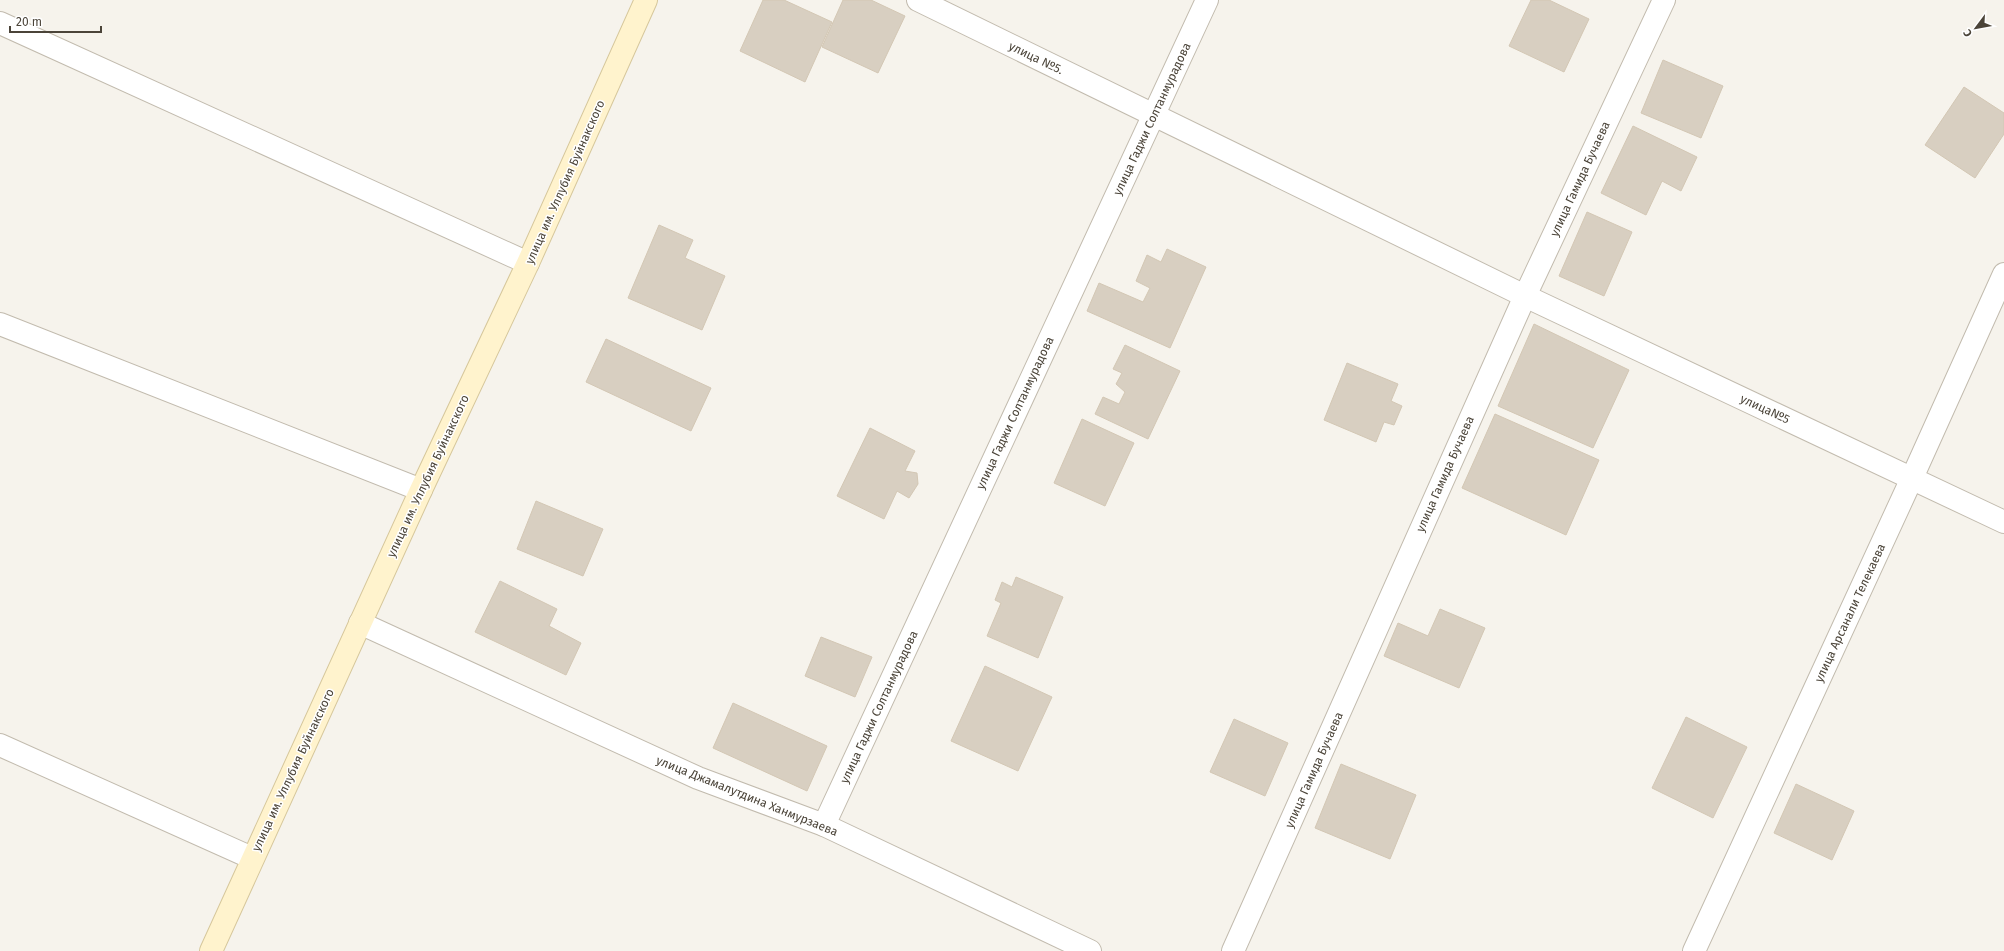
<svg xmlns="http://www.w3.org/2000/svg" width="2004" height="951" font-family="'Fira Sans',sans-serif">
  <style>
    .building { fill: #d8cfc1; stroke: #d3c7b4 }
    .lines { fill: none; stroke-linecap: round; stroke-linejoin: round }
    .minor-casing { stroke: #c2bbae; stroke-width: 24 }
    .secondary-casing { stroke: #d6c79b; stroke-width: 24 }
    .minor { stroke: #fff; stroke-width: 22 }
    .secondary { stroke: #fff3cd; stroke-width: 22 }
    .labels { text-anchor: middle; dominant-baseline: central; stroke-width: 3; stroke-linejoin: round; paint-order: stroke }
    .street-label { font-size: 12px; fill: #4b4439; stroke: #fff }
  </style>
  <rect width="100%" height="100%" fill="#f6f3ec"/>
  <g class="building">
    <polygon points="763,0 784,0 832,22 805,82 740,51"/>
    <polygon points="843,0 871,0 905,16 878,73 822,47"/>
    <polygon points="1531,0 1549,0 1589,19 1564,72 1509,46"/>
    <polygon points="1663,60 1723,86 1701,138 1641,113"/>
    <polygon points="1964,87 2004,113 2004,134 1975,178 1925,145"/>
    <polygon points="1633,126 1697,157 1681,191 1662,181 1646,215 1601,193"/>
    <polygon points="1587,212 1632,232 1604,296 1559,276"/>
    <polygon points="659,225 693,240 685,258 725,276 702,330 628,298"/>
    <polygon points="1167,249 1206,267 1170,348 1087,311 1099,283 1143,302 1150,288 1136,281 1147,255 1161,262"/>
    <polygon points="1534,324 1629,370 1593,448 1498,406"/>
    <polygon points="606,339 711,388 691,431 586,382"/>
    <polygon points="1125,345 1180,371 1148,439 1095,414 1103,397 1119,404 1125,392 1116,384 1122,373 1113,369"/>
    <polygon points="1347,363 1398,384 1391,401 1402,406 1394,425 1384,422 1376,442 1324,420"/>
    <polygon points="1495,414 1599,460 1566,535 1462,488"/>
    <polygon points="1082,419 1134,443 1105,506 1054,483"/>
    <polygon points="870,428 915,451 905,471 917,473 918,484 909,498 897,491 884,519 837,496"/>
    <polygon points="536,501 603,529 583,576 517,549"/>
    <polygon points="1016,577 1063,597 1038,658 987,636 1001,603 995,600 1002,582 1012,587"/>
    <polygon points="500,581 557,609 549,626 581,643 566,675 475,632"/>
    <polygon points="1440,609 1485,628 1459,688 1384,656 1398,623 1428,636"/>
    <polygon points="821,637 872,657 855,697 805,676"/>
    <polygon points="985,666 1052,697 1018,771 951,741"/>
    <polygon points="733,703 827,746 807,791 713,748"/>
    <polygon points="1686,717 1747,747 1713,818 1652,788"/>
    <polygon points="1234,719 1288,743 1265,796 1210,772"/>
    <polygon points="1341,764 1416,795 1390,859 1315,828"/>
    <polygon points="1796,784 1854,811 1832,860 1774,833"/>
  </g>
  <g class="lines">
    <defs>
      <g id="minor">
        <polyline points="918,0 1525,296 2004,522"/>
        <polyline points="0,23 528,263"/>
        <polyline points="0,324 421,490"/>
        <polyline points="360,623 698,778 824,825 1090,951"/>
        <polyline points="0,745 252,858"/>
        <polyline points="824,825 1207,0"/>
        <polyline points="1233,951 1525,296 1664,0"/>
        <polyline points="1694,951 1912,478 2004,274"/>
      </g>
      <polyline id="secondary" points="211,951 421,490 528,263 646,0"/>
    </defs>
    <use href="#minor" class="minor-casing"/>
    <use href="#secondary" class="secondary-casing"/>
    <use href="#minor" class="minor"/>
    <use href="#secondary" class="secondary"/>
  </g>
  <g class="labels">
    <g class="street-label">
      <text transform="translate(1036 58) rotate(26)">улица №5.</text>
      <text transform="translate(1152 119) rotate(-65)">улица Гаджи Солтанмурадова</text>
      <text transform="translate(1580 179) rotate(-65)">улица Гамида Бучаева</text>
      <text transform="translate(565 182) rotate(-66)">улица им. Уллубия Буйнакского</text>
      <text transform="translate(1765 409) rotate(25)">улица№5</text>
      <text transform="translate(1015 413) rotate(-65)">улица Гаджи Солтанмурадова</text>
      <text transform="translate(1445 474) rotate(-66)">улица Гамида Бучаева</text>
      <text transform="translate(428 476) rotate(-65)">улица им. Уллубия Буйнакского</text>
      <text transform="translate(1850 613) rotate(-65)">улица Арсанали Телекаева</text>
      <text transform="translate(879 707) rotate(-65)">улица Гаджи Солтанмурадова</text>
      <text transform="translate(293 770) rotate(-65)">улица им. Уллубия Буйнакского</text>
      <text transform="translate(1314 770) rotate(-66)">улица Гамида Бучаева</text>
      <text transform="translate(747 796) rotate(22)">улица Джамалутдина Ханмурзаева</text>
    </g>
  </g>
  <g transform="translate(1976 28) rotate(238)" stroke="#ffffff" stroke-width="3" paint-order="stroke">
  <path d="M0-3L7 15L0 10L-7 15Z" fill="#4b4439"/>
  <text y="-6" font-size="11" font-weight="bold" text-anchor="middle" fill="#4b4439">С</text>
  </g>
  <path d="M10 26v6h91v-6" fill="none" stroke="#4b4439" stroke-width="2"/>
  <text x="16" y="26" font-size="12" fill="#4b4439" stroke="#ffffff" stroke-width="3" paint-order="stroke">20 m</text>
</svg>
